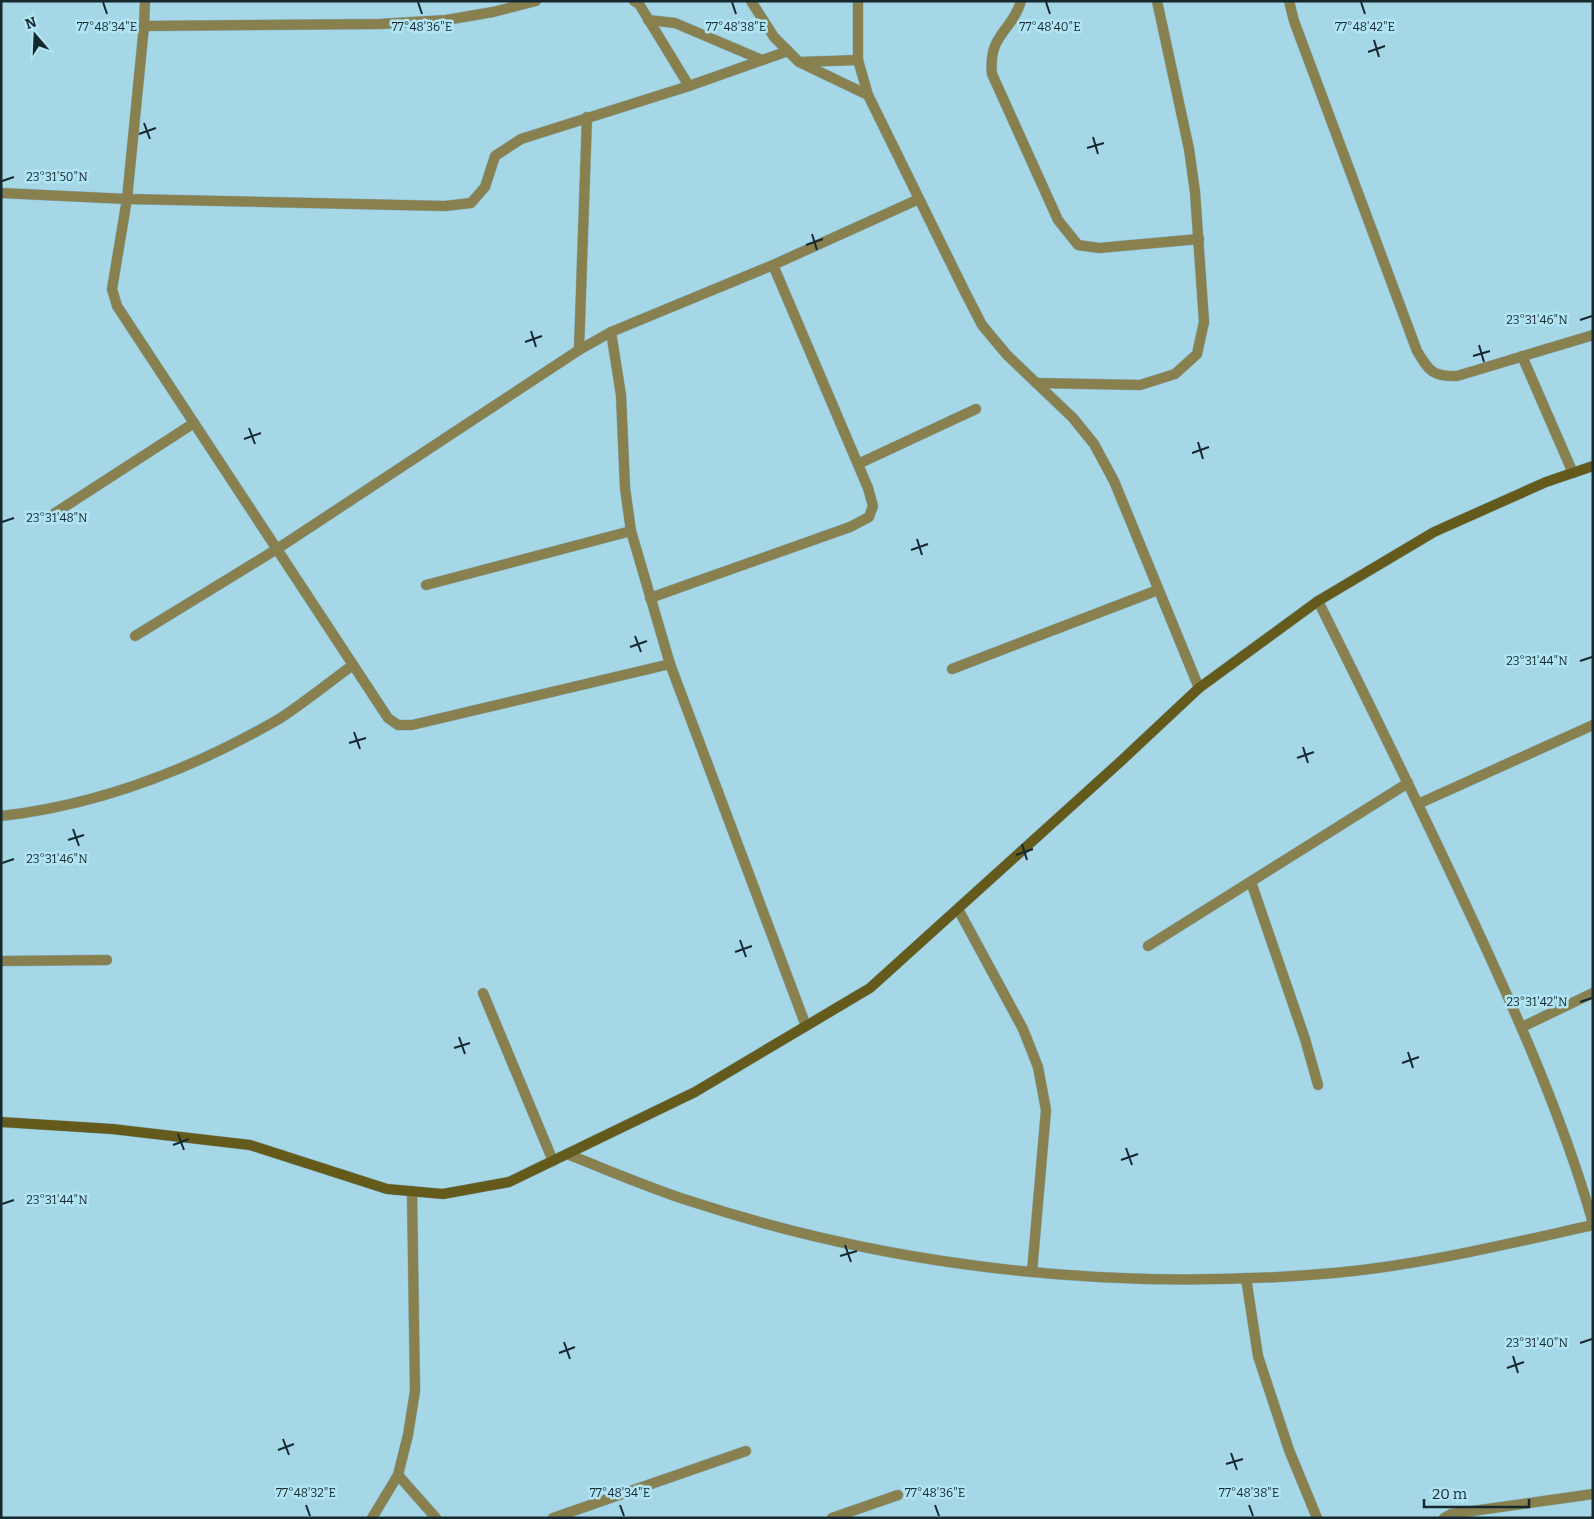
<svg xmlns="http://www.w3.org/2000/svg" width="1594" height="1519" font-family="Bitter,serif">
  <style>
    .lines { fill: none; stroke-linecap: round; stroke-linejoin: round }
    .street-casing { stroke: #89b4c2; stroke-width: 11 }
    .secondary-casing { stroke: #89b4c2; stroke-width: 11 }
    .street { stroke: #88804f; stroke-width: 10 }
    .secondary { stroke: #645a1b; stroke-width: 10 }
    .ticks { fill: none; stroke: #16292f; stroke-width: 2 }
    .ticks-label { font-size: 12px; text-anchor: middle; fill: #16292f; stroke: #b2e5f4; stroke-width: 5; stroke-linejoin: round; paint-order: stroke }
  </style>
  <rect width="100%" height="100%" fill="#a6d7e7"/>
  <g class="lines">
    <defs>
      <g id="street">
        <polyline points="145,1 144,26 127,199 112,289 117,306 388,718 398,725 412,725 670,664"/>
        <polyline points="634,1 639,4 689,86"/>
        <polyline points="751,1 774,37 799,62 868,95"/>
        <polyline points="858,1 858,60 868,95 964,290 982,325 1007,355 1073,418 1094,444 1114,481 1199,688"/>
        <path d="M1021 1C1012 32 988 34 992 74L1058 220 1078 245 1099 248 1199 239"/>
        <path d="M1289 1 1294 21 1417 351C1429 371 1433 377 1457 376L1593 335"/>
        <polyline points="648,20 675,23 762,60"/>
        <polyline points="144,26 380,24 446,20 493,12 536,1"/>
        <polyline points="800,62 858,60"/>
        <polyline points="1,193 127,199 445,206 471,203 485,187 495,156 521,139 689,86 788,51"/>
        <polyline points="611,332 621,395 625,488 631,531 670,664 806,1026"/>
        <polyline points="579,350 587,117"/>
        <polyline points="1522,356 1573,473"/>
        <polyline points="1036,383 1140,385 1175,374 1197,354 1204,322 1195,192 1189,149 1157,1"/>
        <polyline points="858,464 976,409"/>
        <polyline points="55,513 194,423"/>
        <polyline points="426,585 631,531"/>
        <polyline points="650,598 850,527 869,517 873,506 868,488 773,265"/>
        <path d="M1318 601C1370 705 1421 809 1470 914 1517 1015 1562 1115 1593 1223"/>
        <polyline points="135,636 277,549 579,350 611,332 773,265 919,199"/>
        <polyline points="952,669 1158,590"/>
        <polyline points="1418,804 1593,725"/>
        <path d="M1 816C100 805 194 768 279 719 304 703 328 683 353 665"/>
        <polyline points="1251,882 1305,1039 1318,1085"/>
        <polyline points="958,909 1023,1029 1038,1067 1046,1110 1032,1272"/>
        <polyline points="1148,946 1408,783"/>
        <polyline points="1,961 107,960"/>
        <polyline points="483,993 553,1161"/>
        <polyline points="1522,1027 1593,993"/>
        <path d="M567 1154C608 1170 649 1188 690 1201 897 1269 1117 1292 1334 1273 1422 1265 1507 1244 1593 1225"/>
        <polyline points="1246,1278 1258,1356 1289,1450 1317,1518"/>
        <polyline points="398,1475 436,1518"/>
        <polyline points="372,1518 398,1475 408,1435 415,1391 412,1191"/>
        <polyline points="553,1518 746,1451"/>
        <polyline points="832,1518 898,1495"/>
        <polyline points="1444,1518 1451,1514 1593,1494"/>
      </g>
      <polyline id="secondary" points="1,1122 112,1129 250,1145 387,1189 443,1194 509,1182 695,1092 870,988 1120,762 1199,688 1318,601 1434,532 1546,482 1593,466"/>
    </defs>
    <use href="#street" class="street-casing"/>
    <use href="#secondary" class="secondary-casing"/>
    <use href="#street" class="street"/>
    <use href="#secondary" class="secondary"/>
  </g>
  <path class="ticks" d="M103 2 107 14M418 2 422 14M732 2 736 14M1046 2 1050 14M1361 2 1365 14M1374 40 1379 57M1368 52 1385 46M144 123 150 139M139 134 156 128M1093 137 1098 154M1087 148 1104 143M2 181 14 177M812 234 817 250M806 245 823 239M1580 320 1592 316M531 331 536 347M525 342 542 336M1479 345 1484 362M1473 356 1490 351M249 428 255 444M244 439 261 433M1198 442 1203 459M1192 453 1209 447M2 522 14 518M917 539 922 555M911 550 928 544M635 636 641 652M630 647 647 641M1580 661 1592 657M354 732 360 749M349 743 366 738M1303 747 1308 763M1297 758 1314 752M73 829 79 846M68 840 84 835M1022 844 1027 860M1016 855 1033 849M2 863 14 859M740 940 746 957M735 952 752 946M1580 1002 1592 998M459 1037 465 1054M454 1048 470 1043M1408 1052 1413 1068M1402 1063 1419 1057M178 1134 184 1150M173 1145 189 1139M1126 1148 1132 1165M1121 1160 1138 1154M2 1204 14 1200M845 1245 851 1262M840 1256 857 1251M564 1342 570 1359M1580 1343 1592 1339M559 1353 575 1347M1513 1356 1518 1373M1507 1368 1524 1362M283 1439 289 1455M278 1450 294 1444M1231 1453 1237 1470M1226 1464 1243 1459M306 1505 310 1516M620 1505 624 1516M935 1505 939 1516M1249 1505 1253 1516"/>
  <g class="ticks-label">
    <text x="107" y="31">77°48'34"E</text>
    <text x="422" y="31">77°48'36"E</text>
    <text x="736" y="31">77°48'38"E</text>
    <text x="1050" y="31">77°48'40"E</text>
    <text x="1365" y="31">77°48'42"E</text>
    <text x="57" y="181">23°31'50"N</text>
    <text x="1537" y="324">23°31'46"N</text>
    <text x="57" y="522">23°31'48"N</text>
    <text x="1537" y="665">23°31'44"N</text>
    <text x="57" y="863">23°31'46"N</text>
    <text x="1537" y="1006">23°31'42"N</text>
    <text x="57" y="1204">23°31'44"N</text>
    <text x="1537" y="1347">23°31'40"N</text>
    <text x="306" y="1497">77°48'32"E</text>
    <text x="620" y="1497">77°48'34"E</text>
    <text x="935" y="1497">77°48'36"E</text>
    <text x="1249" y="1497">77°48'38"E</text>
  </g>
  <rect width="1594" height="1519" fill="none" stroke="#16292f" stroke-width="5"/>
  <g transform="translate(35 35) rotate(341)" stroke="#b2e5f4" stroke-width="4" paint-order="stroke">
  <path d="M0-4L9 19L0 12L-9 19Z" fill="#16292f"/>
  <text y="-8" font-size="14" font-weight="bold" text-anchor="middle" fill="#16292f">N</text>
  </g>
  <path d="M1424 1499v8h105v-8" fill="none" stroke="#16292f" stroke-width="2.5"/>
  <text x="1432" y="1499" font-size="15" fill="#16292f" stroke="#b2e5f4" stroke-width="4" paint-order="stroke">20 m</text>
</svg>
